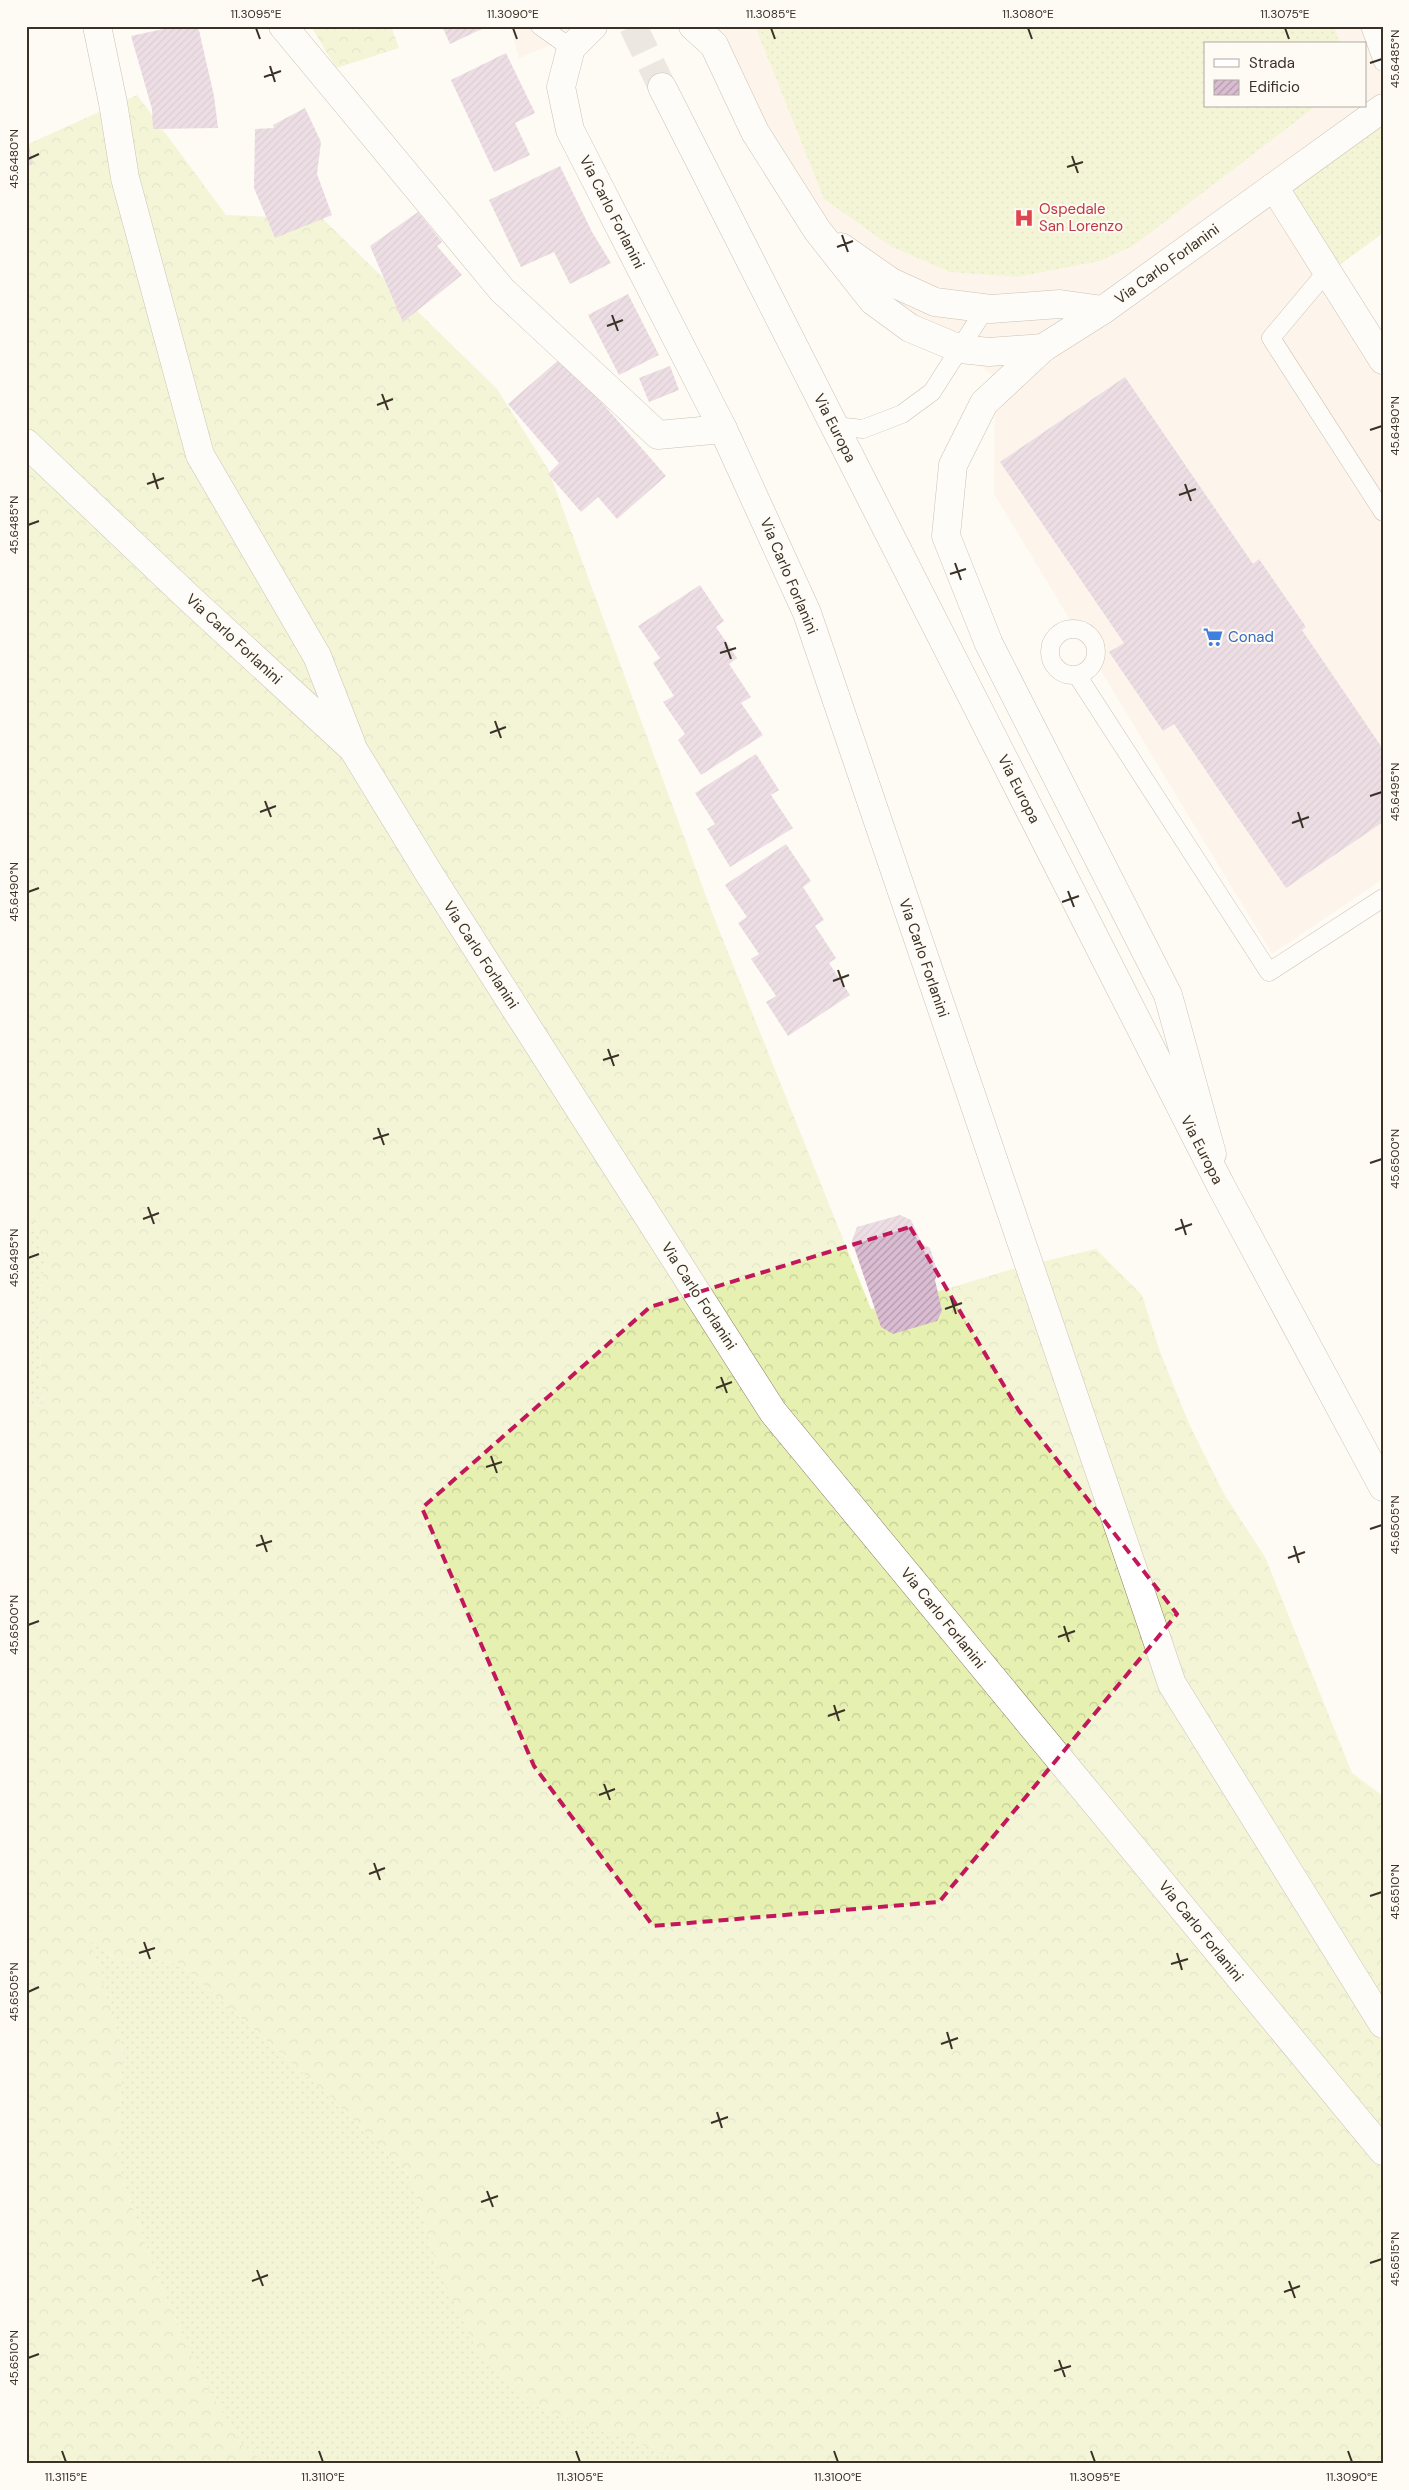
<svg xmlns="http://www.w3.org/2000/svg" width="1409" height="2490" font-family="'DM Sans',sans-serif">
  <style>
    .built { fill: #fcf0e3; fill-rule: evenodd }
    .grass { fill: url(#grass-dots) }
    .forest { fill: url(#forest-crowns) }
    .building { fill: url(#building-hatch) }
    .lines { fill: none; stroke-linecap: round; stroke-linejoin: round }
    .primary-tunnel { stroke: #d7d2cb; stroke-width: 28; stroke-dasharray: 28 14; stroke-linecap: butt }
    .lane-casing { stroke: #937d65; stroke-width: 19 }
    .street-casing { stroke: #937d65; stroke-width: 29 }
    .secondary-casing { stroke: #937d65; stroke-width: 29 }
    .primary-casing { stroke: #937d65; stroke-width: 29 }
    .lane { stroke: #fff; stroke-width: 18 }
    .street { stroke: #fff; stroke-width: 28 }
    .secondary { stroke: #fff; stroke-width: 28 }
    .primary { stroke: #fff; stroke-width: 28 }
    .marked { fill: none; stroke: #c2185b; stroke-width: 4; stroke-dasharray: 10 6; stroke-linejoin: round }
    .ticks { fill: none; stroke: #3a3127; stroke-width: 2 }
    .labels { text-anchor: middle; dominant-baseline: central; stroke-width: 4; stroke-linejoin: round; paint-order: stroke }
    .health-label { font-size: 15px; fill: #be3a42; stroke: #fefaf4; text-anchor: start }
    .street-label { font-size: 15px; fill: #3a3127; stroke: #fefaf4 }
    .shop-label { font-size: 15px; fill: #366cbe; stroke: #fefaf4; text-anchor: start }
    .neatline { fill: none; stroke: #3a3127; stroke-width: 2 }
    .ticks-label { font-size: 12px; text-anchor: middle; fill: #3a3127 }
  </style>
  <defs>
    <pattern id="grass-dots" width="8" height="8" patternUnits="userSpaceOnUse" patternTransform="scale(1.25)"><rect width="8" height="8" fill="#e6f0b1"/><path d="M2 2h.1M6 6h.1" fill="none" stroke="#c6ce98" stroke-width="1.8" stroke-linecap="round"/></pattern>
    <pattern id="forest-crowns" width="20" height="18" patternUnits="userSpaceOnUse" patternTransform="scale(1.25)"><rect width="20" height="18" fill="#e6f0b1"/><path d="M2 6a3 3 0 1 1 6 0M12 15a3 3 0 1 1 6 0" fill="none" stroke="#c6ce98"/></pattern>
    <pattern id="building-hatch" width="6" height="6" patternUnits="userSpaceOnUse" patternTransform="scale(1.25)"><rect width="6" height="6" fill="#dabdd2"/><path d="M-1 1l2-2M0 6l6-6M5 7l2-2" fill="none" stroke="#b29aaa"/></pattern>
  </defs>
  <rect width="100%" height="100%" fill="#fefaf4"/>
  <g class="built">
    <polygon points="510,26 598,26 519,58"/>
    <path d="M690 26H1383V118L1281 192 1383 360V879L1272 954 994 494 995 377 820 244ZM1205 44H1365V106H1205Z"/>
  </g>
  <g class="grass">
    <polygon points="755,26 1300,26 1301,30 1312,26 1334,26 1340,44 1205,44 1205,106 1316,106 1133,246 1100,261 1017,277 950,272 892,247 824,199"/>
    <polygon points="1383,118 1383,233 1330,272 1281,192"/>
    <polygon points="26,1199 46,1255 38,1311 43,1407 26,1402"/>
    <polygon points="89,1940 114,1958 179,1963 327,2094 410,2176 439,2271 660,2449 695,2464 266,2464 239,2441 197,2369 156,2274 117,2163 123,2050"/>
  </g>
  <g class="forest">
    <polygon points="311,26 391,26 399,48 336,68"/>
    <polygon points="137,95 226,215 323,219 497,389 548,469 711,910 871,1309 903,1302 1016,1268 1096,1249 1142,1295 1160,1352 1190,1426 1224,1494 1265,1557 1352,1773 1383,1796 1383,2464 695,2464 535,2406 476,2348 439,2271 410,2176 327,2094 179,1963 114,1958 90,1941 123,2050 117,2163 156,2274 197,2369 239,2441 266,2464 26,2464 26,1402 43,1407 38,1311 46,1255 26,1199 26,145"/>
  </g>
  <g class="building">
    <polygon points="177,26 198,26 214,96 218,128 153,129 152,109 131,36"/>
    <polygon points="442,26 488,26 450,44"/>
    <polygon points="506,53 535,113 515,123 530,155 494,172 451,80"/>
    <polygon points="305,108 321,142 317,174 332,215 275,238 254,188 255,129 274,128 273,125"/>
    <polygon points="26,130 33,164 26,166"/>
    <polygon points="560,166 592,232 611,263 570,284 554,252 521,267 489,200"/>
    <polygon points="418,212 442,242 437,246 462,275 403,322 370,246"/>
    <polygon points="628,294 659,355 619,375 588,315"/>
    <polygon points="562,357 666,476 617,519 598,497 581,512 548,474 559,463 508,404"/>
    <polygon points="670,366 679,390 649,402 639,378"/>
    <polygon points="1125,377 1253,564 1259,559 1306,627 1302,630 1383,749 1383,822 1286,888 1174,724 1163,731 1109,652 1124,643 1000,462"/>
    <polygon points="700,585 724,621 716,627 737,658 729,664 751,697 741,703 763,735 701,775 678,740 685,734 663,702 674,696 653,663 660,658 638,626"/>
    <polygon points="756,754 779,790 771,795 793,828 730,867 707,829 715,824 695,793"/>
    <polygon points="786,844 811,881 803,887 824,920 815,926 836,958 829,963 850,995 788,1036 766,1002 776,996 751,959 759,954 738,923 747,917 725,885"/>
    <polygon points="900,1215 911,1220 922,1244 930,1248 938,1273 935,1280 942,1311 937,1321 893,1334 881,1327 852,1241 857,1227"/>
  </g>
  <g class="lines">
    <polyline class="primary-tunnel" points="633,26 662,87"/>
    <defs>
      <g id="lane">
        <polyline points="540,26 571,48"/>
        <polyline points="1370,26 1383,62"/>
        <polyline points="1328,270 1271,338 1383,512"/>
        <polyline points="835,426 863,429 902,414 932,392 985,309"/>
        <circle cx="1073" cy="652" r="23"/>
        <polyline points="1077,675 1269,972 1383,898"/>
      </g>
      <g id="street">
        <polyline points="97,26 113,103 125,178 200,455 317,656 351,743"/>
        <polyline points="283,26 502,290 658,435 723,429"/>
        <polyline points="593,26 571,48 561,87 570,130 723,429 807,613 1172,1684 1383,2024"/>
        <polyline points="693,26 714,45 755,132 817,230 873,301 910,328 960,349 989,352 1043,348"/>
        <polyline points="1274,187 1383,360"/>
        <polyline points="841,247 891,282 935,302 991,309 1060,304 1103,310"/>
        <polyline points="26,443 188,597 353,749 430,875 773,1412 1383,2151"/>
      </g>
      <polyline id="secondary" points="1212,1154 1168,995 989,644 946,536 953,465 984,403 1043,348 1103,310 1383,108"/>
      <polyline id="primary" points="662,87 1221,1186 1383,1487"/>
    </defs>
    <use href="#lane" class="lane-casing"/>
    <use href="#street" class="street-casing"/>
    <use href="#secondary" class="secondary-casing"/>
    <use href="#primary" class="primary-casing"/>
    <use href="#lane" class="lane"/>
    <use href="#street" class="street"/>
    <use href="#secondary" class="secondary"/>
    <use href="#primary" class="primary"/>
  </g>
  <path d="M0 0H1409V2490H0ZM910 1227 1019 1411 1177 1614 939 1902 653 1926 534 1766 422 1508 650 1307Z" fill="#fefaf4" fill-opacity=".55" fill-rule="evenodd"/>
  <path class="marked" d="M910 1227 1019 1411 1177 1614 939 1902 653 1926 534 1766 422 1508 650 1307Z"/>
  <path class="ticks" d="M256 28 260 39M513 28 517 39M771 28 775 39M1028 28 1032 39M1285 28 1289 39M1370 63 1382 59M270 66 275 82M264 77 281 71M1072 156 1078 173M28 159 39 154M1067 167 1083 162M842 235 848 252M837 247 853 241M612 315 618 331M607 326 623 320M382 394 388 410M377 405 393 399M1370 430 1382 426M153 473 158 489M147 484 164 478M1185 484 1191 501M1179 495 1196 489M28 525 39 521M955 563 961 580M950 574 966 569M725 642 731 659M720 653 736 648M495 721 501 738M490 733 506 727M1370 796 1382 792M265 801 271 817M260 812 276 806M1298 812 1303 828M1292 823 1309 817M1068 891 1074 907M28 892 39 888M1062 902 1079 896M838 970 844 987M833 981 849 975M608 1049 614 1066M603 1060 619 1055M378 1128 384 1145M373 1139 389 1134M1370 1163 1382 1159M148 1207 154 1224M143 1219 159 1213M1181 1219 1186 1235M1175 1230 1192 1224M28 1258 39 1254M951 1298 956 1314M945 1309 962 1303M721 1377 727 1393M716 1388 732 1382M491 1456 497 1473M486 1467 502 1462M1370 1529 1382 1525M261 1535 267 1552M256 1546 272 1541M1294 1546 1299 1563M1288 1558 1305 1552M28 1625 39 1621M1064 1626 1069 1642M1058 1637 1075 1631M834 1705 839 1721M828 1716 845 1710M604 1784 610 1800M599 1795 615 1789M374 1863 380 1880M369 1874 385 1868M1370 1896 1382 1892M144 1942 150 1959M139 1953 155 1948M1177 1953 1182 1970M1171 1964 1188 1959M28 1992 39 1987M947 2032 952 2049M941 2044 958 2038M717 2112 722 2128M711 2123 728 2117M487 2191 493 2207M481 2202 498 2196M1370 2263 1382 2259M257 2270 263 2286M252 2281 268 2275M1289 2281 1295 2298M1284 2292 1300 2286M28 2358 39 2354M1059 2360 1065 2377M1054 2371 1071 2366M62 2451 66 2462M319 2451 323 2462M576 2451 580 2462M834 2451 838 2462M1091 2451 1095 2462M1348 2451 1352 2462"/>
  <defs>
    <symbol id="hospital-bare" viewBox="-9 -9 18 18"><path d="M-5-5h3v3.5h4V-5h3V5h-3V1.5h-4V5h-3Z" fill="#e0444e" stroke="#fefaf4" stroke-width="2.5" paint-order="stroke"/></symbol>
    <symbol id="supermarket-bare" viewBox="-9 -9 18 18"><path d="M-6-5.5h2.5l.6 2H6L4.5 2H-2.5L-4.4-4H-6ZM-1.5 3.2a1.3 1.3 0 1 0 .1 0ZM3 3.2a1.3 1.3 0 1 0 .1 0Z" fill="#3f7fe0" stroke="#fefaf4" stroke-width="2.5" paint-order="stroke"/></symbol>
  </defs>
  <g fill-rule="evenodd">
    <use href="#hospital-bare" x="1010" y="204" width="28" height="28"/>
    <use href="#supermarket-bare" x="1199" y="623" width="28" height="28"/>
  </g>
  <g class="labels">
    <g class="health-label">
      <text x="1039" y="209">Ospedale<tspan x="1039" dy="17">San Lorenzo</tspan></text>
    </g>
    <g class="street-label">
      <text transform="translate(612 212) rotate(63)">Via Carlo Forlanini</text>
      <text transform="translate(1167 264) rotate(-36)">Via Carlo Forlanini</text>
      <text transform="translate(835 428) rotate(63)">Via Europa</text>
      <text transform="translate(789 576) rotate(67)">Via Carlo Forlanini</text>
      <text transform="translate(234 639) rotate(43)">Via Carlo Forlanini</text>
      <text transform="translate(1019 789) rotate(63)">Via Europa</text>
      <text transform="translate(481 955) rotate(57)">Via Carlo Forlanini</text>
      <text transform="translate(924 958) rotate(71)">Via Carlo Forlanini</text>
      <text transform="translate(1202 1150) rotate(63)">Via Europa</text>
      <text transform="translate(699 1296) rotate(57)">Via Carlo Forlanini</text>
      <text transform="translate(943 1618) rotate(51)">Via Carlo Forlanini</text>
      <text transform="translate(1201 1931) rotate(51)">Via Carlo Forlanini</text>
    </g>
    <g class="shop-label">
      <text x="1228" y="637">Conad</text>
    </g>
  </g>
  <rect width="1409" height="2490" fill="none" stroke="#fefaf4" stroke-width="55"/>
  <rect x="1204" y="42" width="162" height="65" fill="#fefaf4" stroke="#b0aaa2"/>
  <rect x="1214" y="59" width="25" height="8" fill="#ffffff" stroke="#b0aaa2"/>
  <text x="1249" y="68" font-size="15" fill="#3a3127">Strada</text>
  <rect x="1214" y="80" width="25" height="15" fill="url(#building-hatch)" stroke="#b0aaa2"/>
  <text x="1249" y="92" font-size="15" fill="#3a3127">Edificio</text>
  <rect x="28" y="28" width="1354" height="2434" class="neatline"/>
  <g class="ticks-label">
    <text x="256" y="18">11.3095°E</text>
    <text x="513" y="18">11.3090°E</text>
    <text x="771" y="18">11.3085°E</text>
    <text x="1028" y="18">11.3080°E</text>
    <text x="1285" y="18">11.3075°E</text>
    <text transform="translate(1395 59) rotate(-90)" y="4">45.6485°N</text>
    <text transform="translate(14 159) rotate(-90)" y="4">45.6480°N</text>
    <text transform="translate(1395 426) rotate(-90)" y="4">45.6490°N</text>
    <text transform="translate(14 525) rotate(-90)" y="4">45.6485°N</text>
    <text transform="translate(1395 792) rotate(-90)" y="4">45.6495°N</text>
    <text transform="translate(14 892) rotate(-90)" y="4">45.6490°N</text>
    <text transform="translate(1395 1159) rotate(-90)" y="4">45.6500°N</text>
    <text transform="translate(14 1258) rotate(-90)" y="4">45.6495°N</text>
    <text transform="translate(1395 1525) rotate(-90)" y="4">45.6505°N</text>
    <text transform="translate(14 1625) rotate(-90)" y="4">45.6500°N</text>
    <text transform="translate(1395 1892) rotate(-90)" y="4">45.6510°N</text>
    <text transform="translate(14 1992) rotate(-90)" y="4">45.6505°N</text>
    <text transform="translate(1395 2259) rotate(-90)" y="4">45.6515°N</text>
    <text transform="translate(14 2358) rotate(-90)" y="4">45.6510°N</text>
    <text x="66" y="2481">11.3115°E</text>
    <text x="323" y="2481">11.3110°E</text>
    <text x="580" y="2481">11.3105°E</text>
    <text x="838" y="2481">11.3100°E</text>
    <text x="1095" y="2481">11.3095°E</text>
    <text x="1352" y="2481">11.3090°E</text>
  </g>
</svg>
